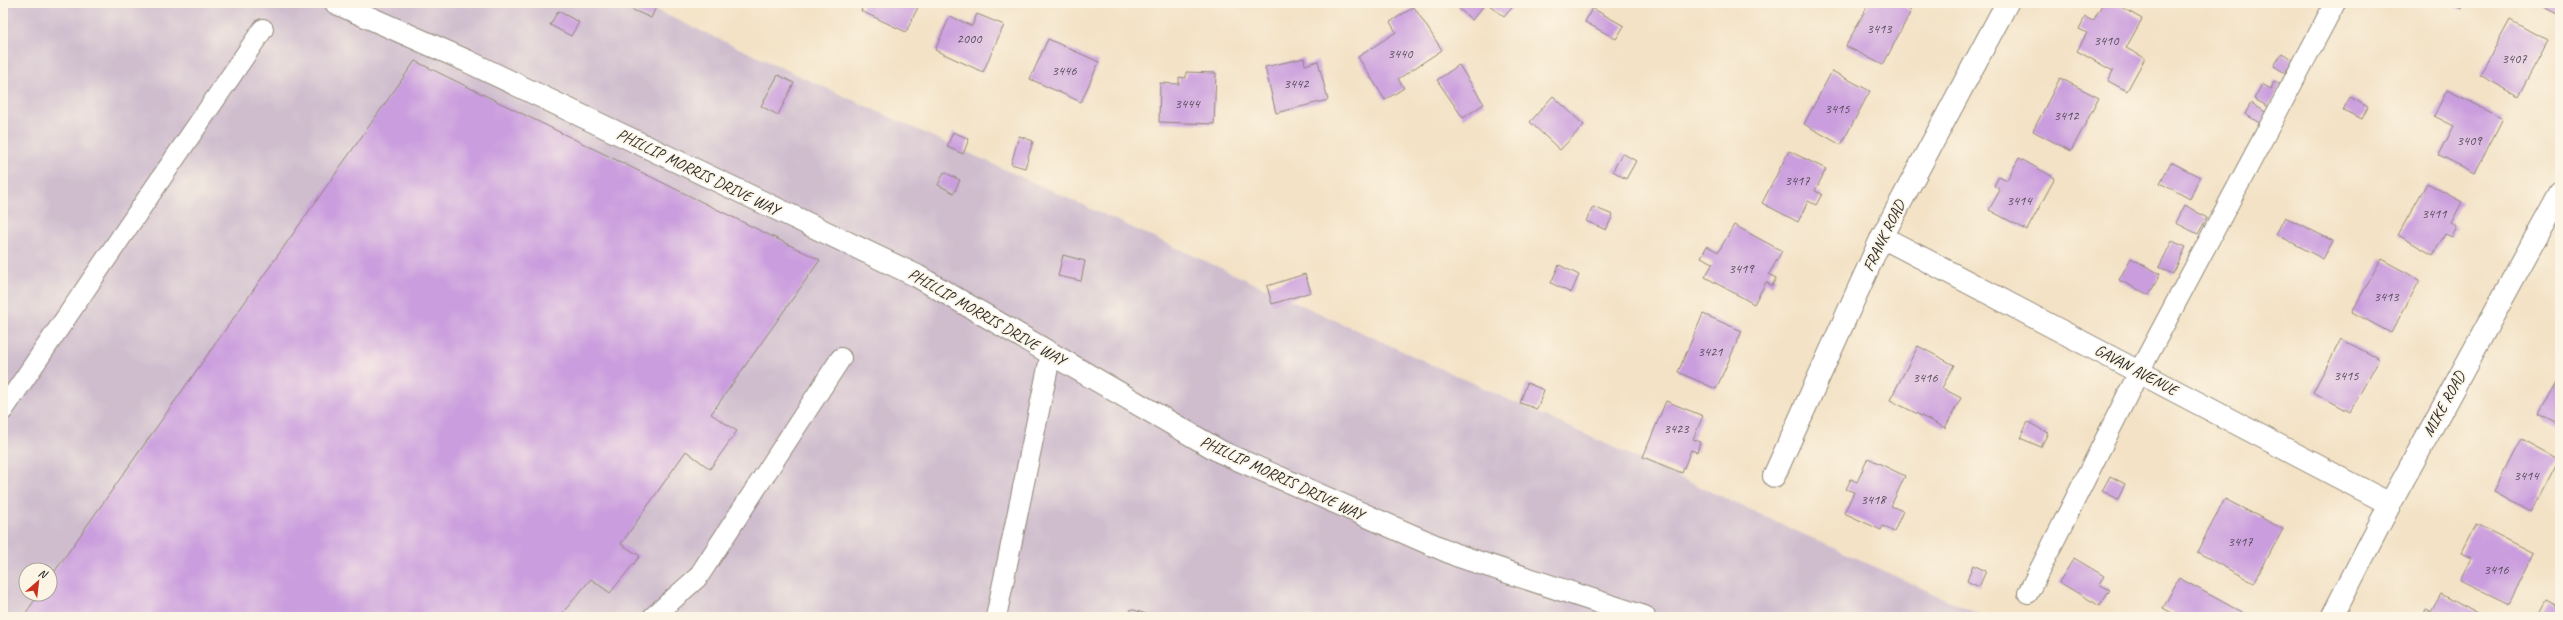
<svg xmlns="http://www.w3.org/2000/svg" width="2563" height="620" font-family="Caveat,sans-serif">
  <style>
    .industrial { fill: #cfbdce; fill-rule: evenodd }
    .building { fill: #ca9ede }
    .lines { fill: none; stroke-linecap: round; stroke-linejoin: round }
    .lane-casing { stroke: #8f8678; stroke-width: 22 }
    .street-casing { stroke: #8f8678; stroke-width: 24 }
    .lane { stroke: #fff; stroke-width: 20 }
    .street { stroke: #fff; stroke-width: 22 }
    .labels { text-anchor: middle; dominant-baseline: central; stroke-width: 3.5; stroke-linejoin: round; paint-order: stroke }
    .number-label { font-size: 14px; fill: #534858 }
    .street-label { font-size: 16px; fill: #2b2b2b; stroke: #fcf5e5 }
  </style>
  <rect width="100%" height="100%" fill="#fcf5e5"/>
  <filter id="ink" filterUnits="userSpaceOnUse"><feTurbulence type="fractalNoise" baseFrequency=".025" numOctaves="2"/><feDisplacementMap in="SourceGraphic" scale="8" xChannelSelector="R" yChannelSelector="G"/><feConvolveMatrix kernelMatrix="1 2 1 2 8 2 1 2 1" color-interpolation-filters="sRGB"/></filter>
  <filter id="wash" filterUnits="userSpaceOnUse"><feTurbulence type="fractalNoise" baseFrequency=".012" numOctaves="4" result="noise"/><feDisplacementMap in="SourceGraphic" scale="16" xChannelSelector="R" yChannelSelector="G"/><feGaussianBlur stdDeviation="0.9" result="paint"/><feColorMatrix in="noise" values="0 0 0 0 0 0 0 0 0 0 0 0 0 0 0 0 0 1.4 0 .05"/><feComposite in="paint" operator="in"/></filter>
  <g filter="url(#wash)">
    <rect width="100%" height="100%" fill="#f3e2c6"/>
    <path class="industrial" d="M3 3H640L1985 617H3ZM26 570H50V594H26Z"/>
    <g id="blocks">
      <g class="building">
        <polygon points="617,3 658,3 651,18"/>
        <polygon points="864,3 920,3 906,32 861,11"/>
        <polygon points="1461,3 1486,3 1472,20 1458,8"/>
        <polygon points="1487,3 1516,3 1504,17"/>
        <polygon points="1869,3 1897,3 1911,11 1883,65 1846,46"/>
        <polygon points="2103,3 2114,3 2142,19 2126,48 2145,58 2127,91 2108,81 2113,71 2077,51 2087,33 2079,29 2085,17 2093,21"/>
        <polygon points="2451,3 2464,3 2461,9"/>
        <polygon points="2539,3 2560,3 2560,14"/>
        <polygon points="1414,7 1442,50 1398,79 1404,88 1385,100 1358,57 1396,32 1390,22"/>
        <polygon points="1592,8 1624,26 1616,39 1585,22"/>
        <polygon points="558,11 579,22 571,36 550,25"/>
        <polygon points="977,14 1004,25 983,72 935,50 950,16 972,26"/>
        <polygon points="2510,20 2548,41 2518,96 2480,75"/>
        <polygon points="1048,39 1099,62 1081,102 1030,79"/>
        <polygon points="2282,53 2293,60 2285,73 2274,66"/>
        <polygon points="1304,58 1305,65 1318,61 1328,100 1276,113 1265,67"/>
        <polygon points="415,61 820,260 711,414 737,431 710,469 686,451 621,544 640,556 610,593 591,579 559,617 23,617 39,594 50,594 50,578"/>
        <polygon points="1459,65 1484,104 1463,118 1437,80"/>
        <polygon points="1832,71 1870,91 1841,145 1804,124"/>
        <polygon points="1186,72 1216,73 1214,124 1159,122 1160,83 1179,84 1179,77 1186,78"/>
        <polygon points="778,75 794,83 778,115 761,106"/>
        <polygon points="2060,78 2099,98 2071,151 2033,131"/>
        <polygon points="2274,81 2280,84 2269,107 2254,99 2262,84 2271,89"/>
        <polygon points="2447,90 2503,118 2475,173 2439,155 2454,126 2434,116"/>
        <polygon points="1553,96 1584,125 1560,150 1530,122"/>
        <polygon points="2350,97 2368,107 2362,119 2343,110"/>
        <polygon points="2251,103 2267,113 2261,124 2245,114"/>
        <polygon points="953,132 969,139 963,154 947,147"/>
        <polygon points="1019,136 1033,141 1025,168 1011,164"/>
        <polygon points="1789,151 1826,169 1815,191 1822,194 1816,205 1808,201 1798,222 1762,203"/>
        <polygon points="1622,153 1636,161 1626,179 1613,171"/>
        <polygon points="2019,158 2055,178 2027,230 1989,210 2000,190 1994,186 1999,176 2007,180"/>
        <polygon points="2171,162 2200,177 2190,199 2160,183"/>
        <polygon points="944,172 960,180 954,193 938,185"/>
        <polygon points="2427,183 2462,202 2451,223 2457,227 2452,237 2445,234 2433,255 2398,235"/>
        <polygon points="2185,205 2207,218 2198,234 2176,223"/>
        <polygon points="1593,207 1613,215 1606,230 1586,221"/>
        <polygon points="2285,217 2333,241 2323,259 2276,234"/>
        <polygon points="1734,225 1782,251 1769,274 1776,278 1772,286 1766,282 1754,304 1705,277 1713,263 1701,257 1707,246 1718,252"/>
        <polygon points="2172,241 2186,247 2173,274 2159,267"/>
        <polygon points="1063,255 1085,261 1081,281 1058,276"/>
        <polygon points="2131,258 2160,274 2149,295 2119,280"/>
        <polygon points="2381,259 2420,280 2391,333 2352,312"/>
        <polygon points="1559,265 1579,275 1571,293 1551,283"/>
        <polygon points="1305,274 1311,292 1272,304 1267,286"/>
        <polygon points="1703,314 1742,331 1716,389 1678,372"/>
        <polygon points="2341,339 2379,359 2350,412 2313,392"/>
        <polygon points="1918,346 1954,365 1942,388 1961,398 1945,428 1890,400"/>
        <polygon points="2560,376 2560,426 2539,415"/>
        <polygon points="1527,383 1544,390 1537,409 1520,403"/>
        <polygon points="1666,401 1703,416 1693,439 1700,442 1697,452 1691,450 1682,473 1643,457"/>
        <polygon points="2028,422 2048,433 2041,447 2020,438"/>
        <polygon points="2521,439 2558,459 2531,511 2494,491"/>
        <polygon points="1868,458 1905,476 1891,506 1903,511 1894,532 1883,526 1881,530 1844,513 1854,492 1846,489 1851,479 1857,482"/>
        <polygon points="2110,476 2125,484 2118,499 2102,491"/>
        <polygon points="2225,499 2283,529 2254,583 2197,552"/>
        <polygon points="2476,524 2534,553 2509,604 2460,580 2471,558 2461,553"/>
        <polygon points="2074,558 2104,576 2099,584 2110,590 2100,606 2059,582"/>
        <polygon points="1973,565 1986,571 1979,587 1967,581"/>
        <polygon points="2179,578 2243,613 2241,617 2179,617 2163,608"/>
        <polygon points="2441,594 2478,614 2476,617 2423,617 2426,610 2431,612"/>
        <polygon points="2547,600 2560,607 2560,617 2538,617"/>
        <polygon points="1131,609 1155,617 1128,617"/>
      </g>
    </g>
  </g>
  <g filter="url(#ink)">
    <use href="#blocks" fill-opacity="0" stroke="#8f8678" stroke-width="1"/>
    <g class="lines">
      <defs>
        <g id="lane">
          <polyline points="3,410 263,29"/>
          <polyline points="2028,593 2139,372 2335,3"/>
          <polyline points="653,617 698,577 841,358"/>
          <polyline points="996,617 1051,353"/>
        </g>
        <g id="street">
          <polyline points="336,3 467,61 917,276 1221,452 1456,555 1644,617"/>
          <polyline points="1882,237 2390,504"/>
          <polyline points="1774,476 1882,237 2007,3"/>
          <polyline points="2332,617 2390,504 2560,193"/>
        </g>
      </defs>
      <use href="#lane" class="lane-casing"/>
      <use href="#street" class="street-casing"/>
      <use href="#lane" class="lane"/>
      <use href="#street" class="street"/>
    </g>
  </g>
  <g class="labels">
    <g class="number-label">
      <text x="1879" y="28">3413</text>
      <text x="969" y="38">2000</text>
      <text x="2106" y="40">3410</text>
      <text x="1400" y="53">3440</text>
      <text x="2514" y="58">3407</text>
      <text x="1064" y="70">3446</text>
      <text x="1296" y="83">3442</text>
      <text x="1187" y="103">3444</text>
      <text x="1837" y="108">3415</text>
      <text x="2066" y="115">3412</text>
      <text x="2469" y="140">3409</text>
      <text x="1797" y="180">3417</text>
      <text x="2019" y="200">3414</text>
      <text x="2434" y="213">3411</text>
      <text x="1741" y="268">3419</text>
      <text x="2386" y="296">3413</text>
      <text x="1710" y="351">3421</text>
      <text x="2346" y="375">3415</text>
      <text x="1925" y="377">3416</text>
      <text x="1676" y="428">3423</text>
      <text x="2526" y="475">3414</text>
      <text x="1873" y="499">3418</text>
      <text x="2240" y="541">3417</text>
      <text x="2496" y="569">3416</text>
    </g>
    <g class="street-label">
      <text transform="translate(698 172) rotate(26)">PHILLIP MORRIS DRIVE WAY</text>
      <text transform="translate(1884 236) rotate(-64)">FRANK ROAD</text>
      <text transform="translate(987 317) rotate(30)">PHILLIP MORRIS DRIVE WAY</text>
      <text transform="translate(2136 370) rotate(28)">GAVAN AVENUE</text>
      <text transform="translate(2444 404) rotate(-61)">MIKE ROAD</text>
      <text transform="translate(1282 478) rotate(25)">PHILLIP MORRIS DRIVE WAY</text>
    </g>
  </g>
  <rect width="2563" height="620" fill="none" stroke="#fcf5e5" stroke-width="16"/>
  <g transform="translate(38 582) rotate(28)"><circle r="19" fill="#fcf5e5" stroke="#a8a49b"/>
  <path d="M0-3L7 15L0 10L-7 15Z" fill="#c8321e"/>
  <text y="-6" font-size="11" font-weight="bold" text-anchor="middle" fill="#2b2b2b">N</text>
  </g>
</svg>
